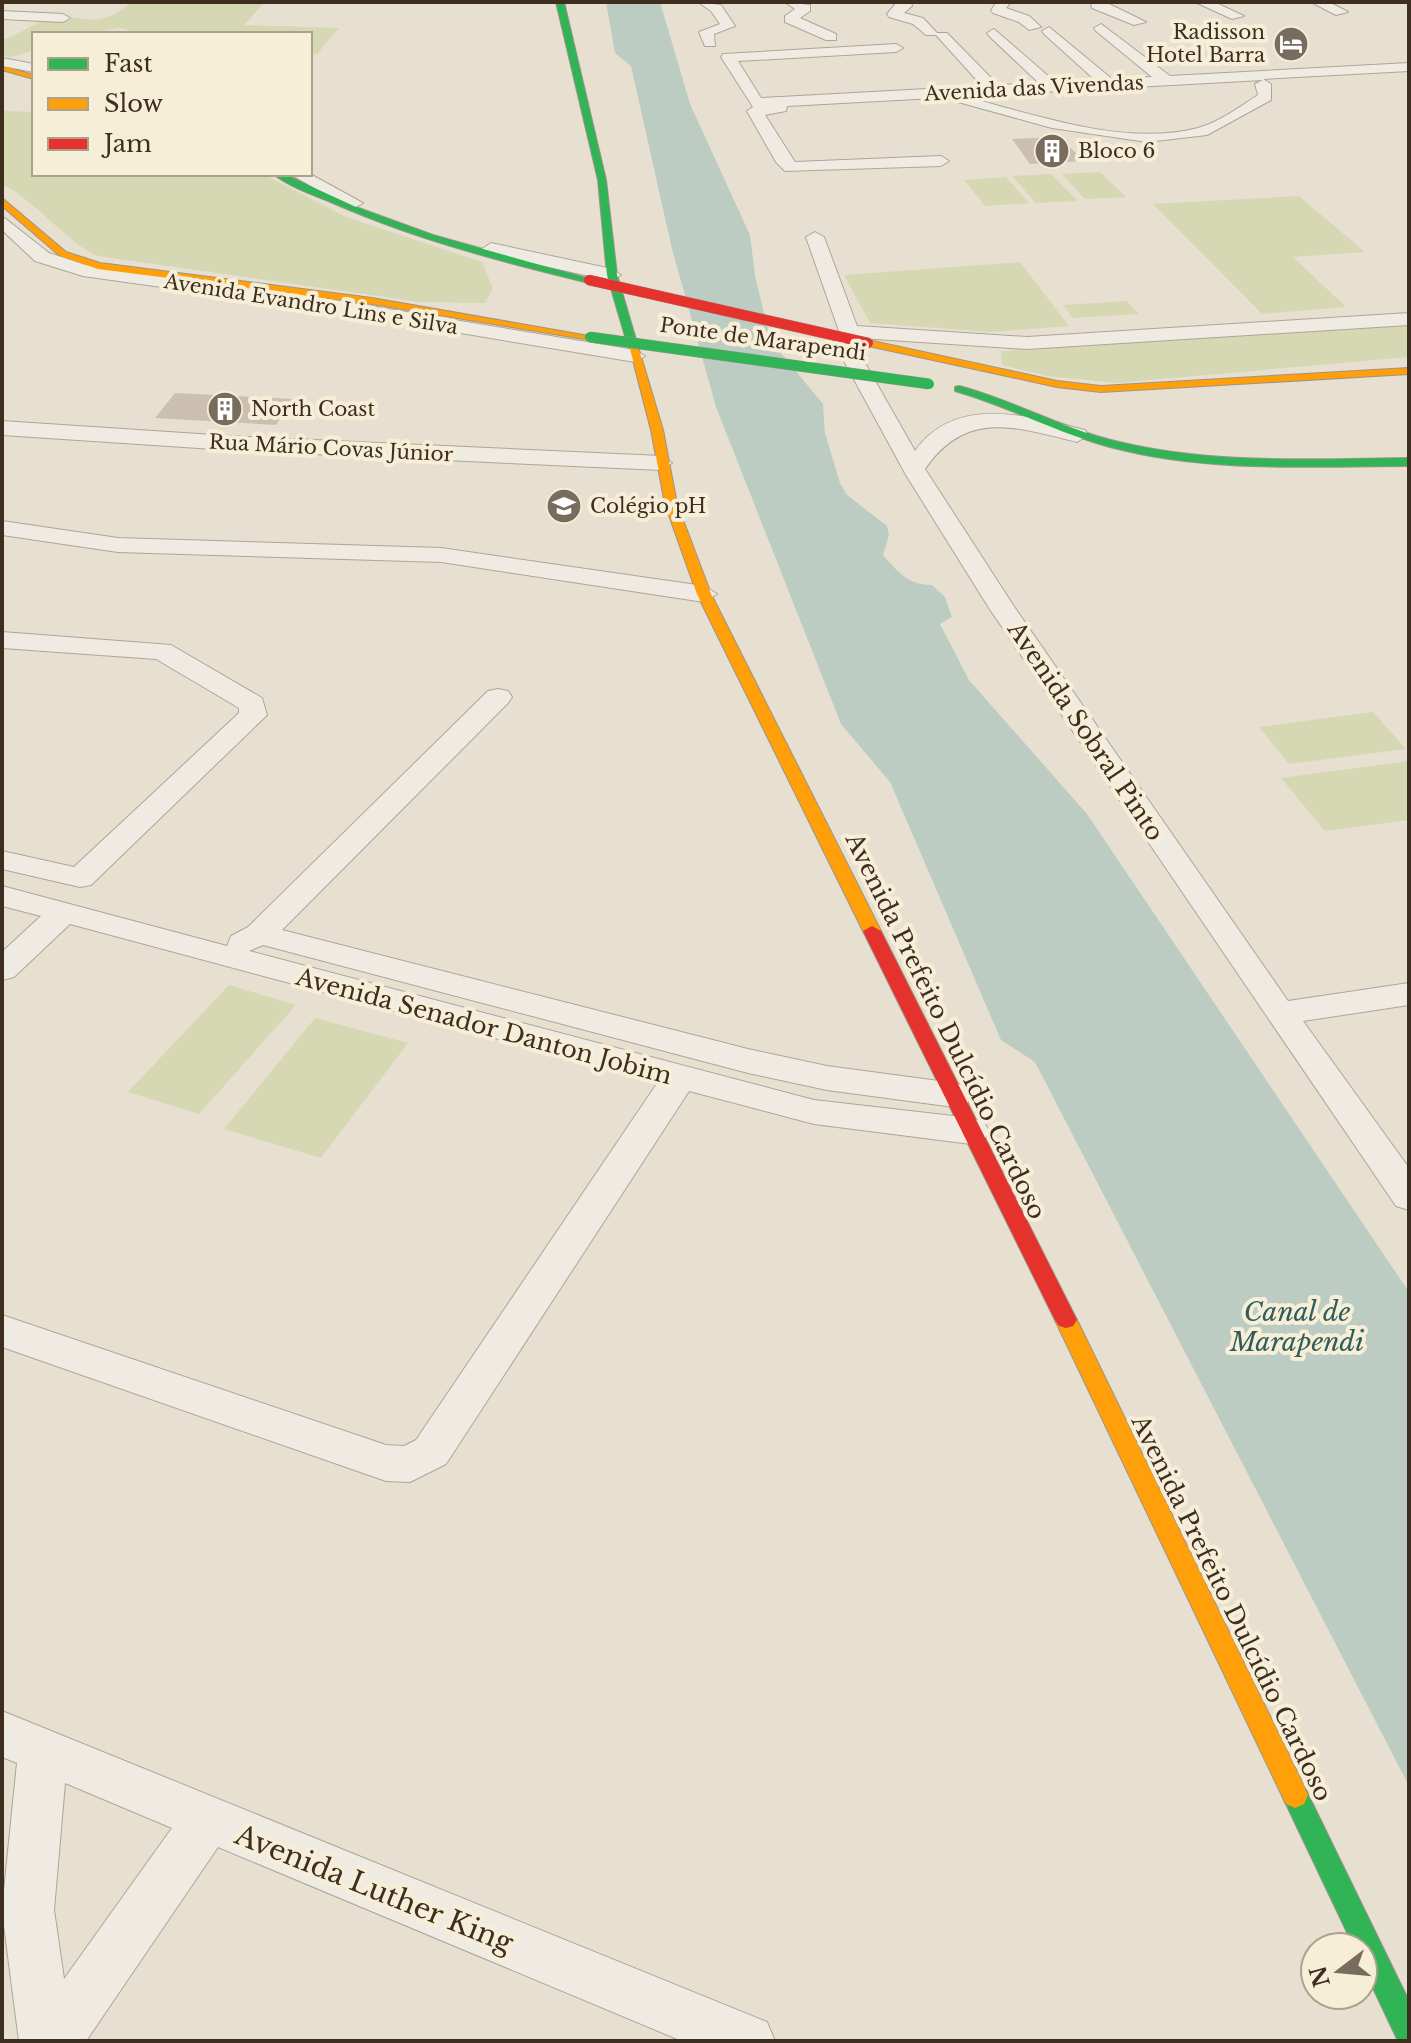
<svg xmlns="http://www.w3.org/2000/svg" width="1411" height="2043" font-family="'Libre Baskerville',serif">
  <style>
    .green { fill: #d6d7b3 }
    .water { fill: #bcccc2 }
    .building { fill: #cbbfb2 }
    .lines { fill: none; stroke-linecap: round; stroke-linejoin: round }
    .street-casing { stroke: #ada599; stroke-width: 2 }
    .fast-casing { stroke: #9c958a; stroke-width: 2 }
    .slow-casing { stroke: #9c958a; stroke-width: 2 }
    .jam-casing { stroke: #9c958a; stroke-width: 2 }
    .street { fill: #efebe3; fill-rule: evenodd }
    .fast { fill: #30b455; fill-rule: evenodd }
    .slow { fill: #ff9f0a; fill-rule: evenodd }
    .jam { fill: #e5322d; fill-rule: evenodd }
    .fast-bridge-casing { stroke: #9c958a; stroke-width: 11; stroke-linecap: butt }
    .jam-bridge-casing { stroke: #9c958a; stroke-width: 11; stroke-linecap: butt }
    .fast-bridge { stroke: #30b455; stroke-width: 10 }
    .jam-bridge { stroke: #e5322d; stroke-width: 10 }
    .labels { text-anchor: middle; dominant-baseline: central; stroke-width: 8; stroke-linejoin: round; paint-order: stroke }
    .far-poi-label { font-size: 20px; fill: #3d2e20; stroke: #f7eed8; text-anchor: start }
    .far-street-label { font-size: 20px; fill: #3d2e20; stroke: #f7eed8 }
    .street-label { font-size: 24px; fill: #3d2e20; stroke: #f7eed8 }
    .water-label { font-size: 26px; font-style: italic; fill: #2f5d5a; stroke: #f7eed8 }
    .near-street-label { font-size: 28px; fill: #3d2e20; stroke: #f7eed8 }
  </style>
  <rect width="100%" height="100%" fill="#e7e0d1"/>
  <g class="green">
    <path d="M133 2H265L244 25 339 28 317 54H310V34H144L119 28 84 34H34V50L12 57 2 56V40C19 36 33 22 49 19 89 12 93 33 133 2Z"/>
    <path d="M2 111 34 112V174H263L346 217 482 262 493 289 485 303 420 302 98 256C66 243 39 203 2 184Z"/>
    <polygon points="1100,172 1126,197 1085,199 1062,174"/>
    <polygon points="1051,174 1078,201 1036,203 1012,176"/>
    <polygon points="1006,177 1029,203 985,206 964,180"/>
    <polygon points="1299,196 1365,252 1293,257 1346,307 1262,314 1153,204"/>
    <polygon points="1020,262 1069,326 991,332 870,323 844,275"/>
    <polygon points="1127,301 1139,314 1073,318 1063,305"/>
    <polygon points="1409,324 1409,357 1116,383 1047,376 1002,365 1001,351"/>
    <polygon points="1373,712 1406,749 1289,764 1259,727"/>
    <polygon points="1409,761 1409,820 1325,831 1281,778"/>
    <polygon points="229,985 296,1005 199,1114 128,1092"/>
    <polygon points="315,1018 408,1043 321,1158 224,1129"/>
  </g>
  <path class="water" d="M606 2H660L690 104 750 235 755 276 771 341 823 404 825 433 840 483 846 494 887 526 889 535 883 555C898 572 908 585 932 585L945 597 952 617 940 624 969 680 1087 814 1409 1292V1786L1035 1062 1001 1040 890 782 841 724 716 407 672 249 631 66 615 53Z"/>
  <g class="building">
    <polygon points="1059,137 1084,161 1030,164 1012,139"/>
    <polygon points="175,393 293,399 276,425 155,418"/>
  </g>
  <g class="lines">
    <defs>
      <g id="street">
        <polygon points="698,2 721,5 735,26 714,34 715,46 705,46 699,32 720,24 711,11"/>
        <polygon points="785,2 810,5 810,11 800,18 836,34 836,40 826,40 785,22 785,16 795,9"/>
        <path d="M897 2H911L912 6 904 13 923 18 937 33H947L998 85 1039 83 989 36 987 33 994 29 1055 82 1095 80 1044 34 1042 31 1049 27 1112 79 1152 77 1096 31 1094 28 1101 24 1170 76 1409 63V71L1263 79 1271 84V100L1207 135 1147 142 1052 128 958 102 966 97C1037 115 1124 147 1198 128 1220 122 1239 107 1258 95L1255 84 1263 80 787 106 786 111 765 115 795 162 941 156 949 161 941 166 785 171 776 162 747 111 753 107 721 57 723 54 896 44 903 48 896 52 738 61 761 98 982 86 936 35H926L913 24 889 17 887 14Z"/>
        <polygon points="997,2 1011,2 1006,8 1029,16 1041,27 1029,30 1019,22 993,13 991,10"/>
        <polygon points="1091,2 1105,2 1146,22 1134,25 1092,8"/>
        <polygon points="1195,2 1214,2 1244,16 1232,19"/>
        <polygon points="1311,2 1329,2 1348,12 1336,15"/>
        <polygon points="2,11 63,14 70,18 63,22 2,19"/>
        <polygon points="2,58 34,64 34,72 2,66"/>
        <polygon points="290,174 310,174 363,203 354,208 348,207"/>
        <polygon points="2,216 49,253 86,265 304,295 635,350 645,356 635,362 304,307 83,276 35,261 2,230"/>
        <path d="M815 232 824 237 857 326 1027 337 1409 313V325L1027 349 860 338 865 363 915 451C955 394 1029 416 1085 430L1088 435 1077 442C1016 427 966 409 925 469L1015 608 1288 1001 1409 983V1005L1303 1021 1409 1168V1210L1396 1206 989 608 906 475 845 363 839 331 806 237Z"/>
        <polygon points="491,243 612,269 621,275 612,281 485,253 482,249"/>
        <polygon points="2,421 229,436 661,456 672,463 661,470 229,450 2,435"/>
        <polygon points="2,521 118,538 441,548 704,586 717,594 704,602 441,562 118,552 2,535"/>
        <polygon points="2,632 171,645 262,698 267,715 91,885 80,887 2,869 2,851 74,867 239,713 239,708 156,659 2,648"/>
        <polygon points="498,689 508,691 512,697 508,703 282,930 748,1049 827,1066 954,1083 967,1086 972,1095 967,1104 954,1107 827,1090 748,1073 263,945 249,951 814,1100 971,1118 984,1122 989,1131 984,1140 971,1144 814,1124 689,1091 446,1464 410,1482 386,1481 2,1347 2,1315 386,1445 404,1446 416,1440 658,1082 70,924 14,977 2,980 2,952 41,916 2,906 2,886 227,946 231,936 248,927 488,691"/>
        <path d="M2 1711 767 2022 775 2041H682L218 1847 86 2041H19L2 1910 17 1763 2 1757ZM65 1783 172 1828 64 1979 54 1910Z"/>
      </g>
      <g id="fast">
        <polygon points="556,2 564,2 606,180 617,275 637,343 632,346 627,343 607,275 598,180"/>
        <path d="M273 174H284L356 207 433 235 594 280 589 283C502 262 415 239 333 203 313 195 290 187 273 174Z"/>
        <path d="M959 386C1013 400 1061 428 1115 441 1211 465 1312 459 1409 458V466C1310 466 1207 473 1110 447 1057 433 1008 406 955 391V387Z"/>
        <polygon points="1295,1782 1304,1786 1409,2001 1409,2041 1398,2041 1363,1967 1363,1947 1354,1947 1286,1804 1282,1795 1286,1786"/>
      </g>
      <g id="slow">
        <polygon points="2,66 34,75 34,79 2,70"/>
        <polygon points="2,198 66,252 100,263 372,298 595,337 590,340 372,304 98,269 60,256 2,206"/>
        <polygon points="868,340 1057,381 1101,386 1409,368 1409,374 1101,392 1057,387 864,345 864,341"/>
        <polygon points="628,341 637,343 663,430 677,504 711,594 881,931 878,935 872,936 863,931 697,594 665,504 651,430"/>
        <polygon points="1066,1312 1073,1314 1077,1320 1304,1786 1308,1795 1304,1804 1295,1808 1286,1804 1055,1320 1059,1314"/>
      </g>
      <polygon id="jam" points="872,926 881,931 1077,1320 1073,1326 1066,1328 1059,1326 1055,1320 863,931"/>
    </defs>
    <use href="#street" class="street-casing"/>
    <use href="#fast" class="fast-casing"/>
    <use href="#slow" class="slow-casing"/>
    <use href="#jam" class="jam-casing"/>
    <use href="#street" class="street"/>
    <use href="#fast" class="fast"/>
    <use href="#slow" class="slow"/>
    <use href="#jam" class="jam"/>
    <defs>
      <polyline id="fast-bridge" points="590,337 929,384"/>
      <polyline id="jam-bridge" points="589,280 868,343"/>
    </defs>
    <use href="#fast-bridge" class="fast-bridge-casing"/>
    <use href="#jam-bridge" class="jam-bridge-casing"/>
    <use href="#fast-bridge" class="fast-bridge"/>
    <use href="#jam-bridge" class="jam-bridge"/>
  </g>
  <defs>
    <symbol id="hotel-disc" viewBox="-11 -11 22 22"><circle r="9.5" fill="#786c5e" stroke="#f7eed8"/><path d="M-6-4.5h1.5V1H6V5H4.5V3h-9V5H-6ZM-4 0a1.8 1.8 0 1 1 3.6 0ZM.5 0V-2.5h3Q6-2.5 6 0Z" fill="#fff"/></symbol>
    <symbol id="building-disc" viewBox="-11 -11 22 22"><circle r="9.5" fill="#786c5e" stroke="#f7eed8"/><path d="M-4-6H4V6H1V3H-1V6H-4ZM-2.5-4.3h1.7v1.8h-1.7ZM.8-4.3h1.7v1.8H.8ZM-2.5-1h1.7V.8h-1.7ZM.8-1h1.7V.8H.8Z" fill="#fff"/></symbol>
    <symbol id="school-disc" viewBox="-11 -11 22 22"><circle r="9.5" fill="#786c5e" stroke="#f7eed8"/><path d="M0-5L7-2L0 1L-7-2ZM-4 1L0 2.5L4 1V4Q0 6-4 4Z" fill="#fff"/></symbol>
  </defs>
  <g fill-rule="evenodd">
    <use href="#hotel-disc" x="1271" y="24" width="40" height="40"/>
    <use href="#building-disc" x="1032" y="131" width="40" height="40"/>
    <use href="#building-disc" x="205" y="389" width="40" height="40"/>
    <use href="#school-disc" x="544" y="486" width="40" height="40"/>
  </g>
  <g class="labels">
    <g class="far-poi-label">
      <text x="1265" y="32" text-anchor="end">Radisson<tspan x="1265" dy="23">Hotel Barra</tspan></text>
      <text x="1078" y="151">Bloco 6</text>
      <text x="251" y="409">North Coast</text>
      <text x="590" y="506">Colégio pH</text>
    </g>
    <g class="far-street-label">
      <text transform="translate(1034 88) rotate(-3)">Avenida das Vivendas</text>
      <text transform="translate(311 304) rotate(9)">Avenida Evandro Lins e Silva</text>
      <text transform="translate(763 339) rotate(8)">Ponte de Marapendi</text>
      <text transform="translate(331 448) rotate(3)">Rua Mário Covas Júnior</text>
    </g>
    <g class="street-label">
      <text transform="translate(1086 731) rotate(56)">Avenida Sobral Pinto</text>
      <text transform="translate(484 1026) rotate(15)">Avenida Senador Danton Jobim</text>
      <text transform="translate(946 1026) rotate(64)">Avenida Prefeito Dulcídio Cardoso</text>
      <text transform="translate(1232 1608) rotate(64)">Avenida Prefeito Dulcídio Cardoso</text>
    </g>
    <g class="water-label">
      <text x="1297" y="1312">Canal de<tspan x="1297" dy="30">Marapendi</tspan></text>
    </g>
    <g class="near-street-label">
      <text transform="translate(374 1889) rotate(22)">Avenida Luther King</text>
    </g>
  </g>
  <rect width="1411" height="2043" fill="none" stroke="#3d2e20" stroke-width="8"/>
  <rect x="32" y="32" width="280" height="144" fill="#f7eed8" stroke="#ada18e" stroke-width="2"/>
  <rect x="48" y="58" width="40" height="12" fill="#30b455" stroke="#ada18e" stroke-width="2"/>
  <text x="104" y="72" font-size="24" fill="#3d2e20">Fast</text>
  <rect x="48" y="98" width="40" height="12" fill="#ff9f0a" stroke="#ada18e" stroke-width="2"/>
  <text x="104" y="112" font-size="24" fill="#3d2e20">Slow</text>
  <rect x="48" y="138" width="40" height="12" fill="#e5322d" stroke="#ada18e" stroke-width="2"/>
  <text x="104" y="152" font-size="24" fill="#3d2e20">Jam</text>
  <g transform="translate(1339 1971) rotate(254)"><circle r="38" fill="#f7eed8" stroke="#ada18e" stroke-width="2"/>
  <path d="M0-6L14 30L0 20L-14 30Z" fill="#786c5e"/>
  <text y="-12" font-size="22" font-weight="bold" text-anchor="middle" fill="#3d2e20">N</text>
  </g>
</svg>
